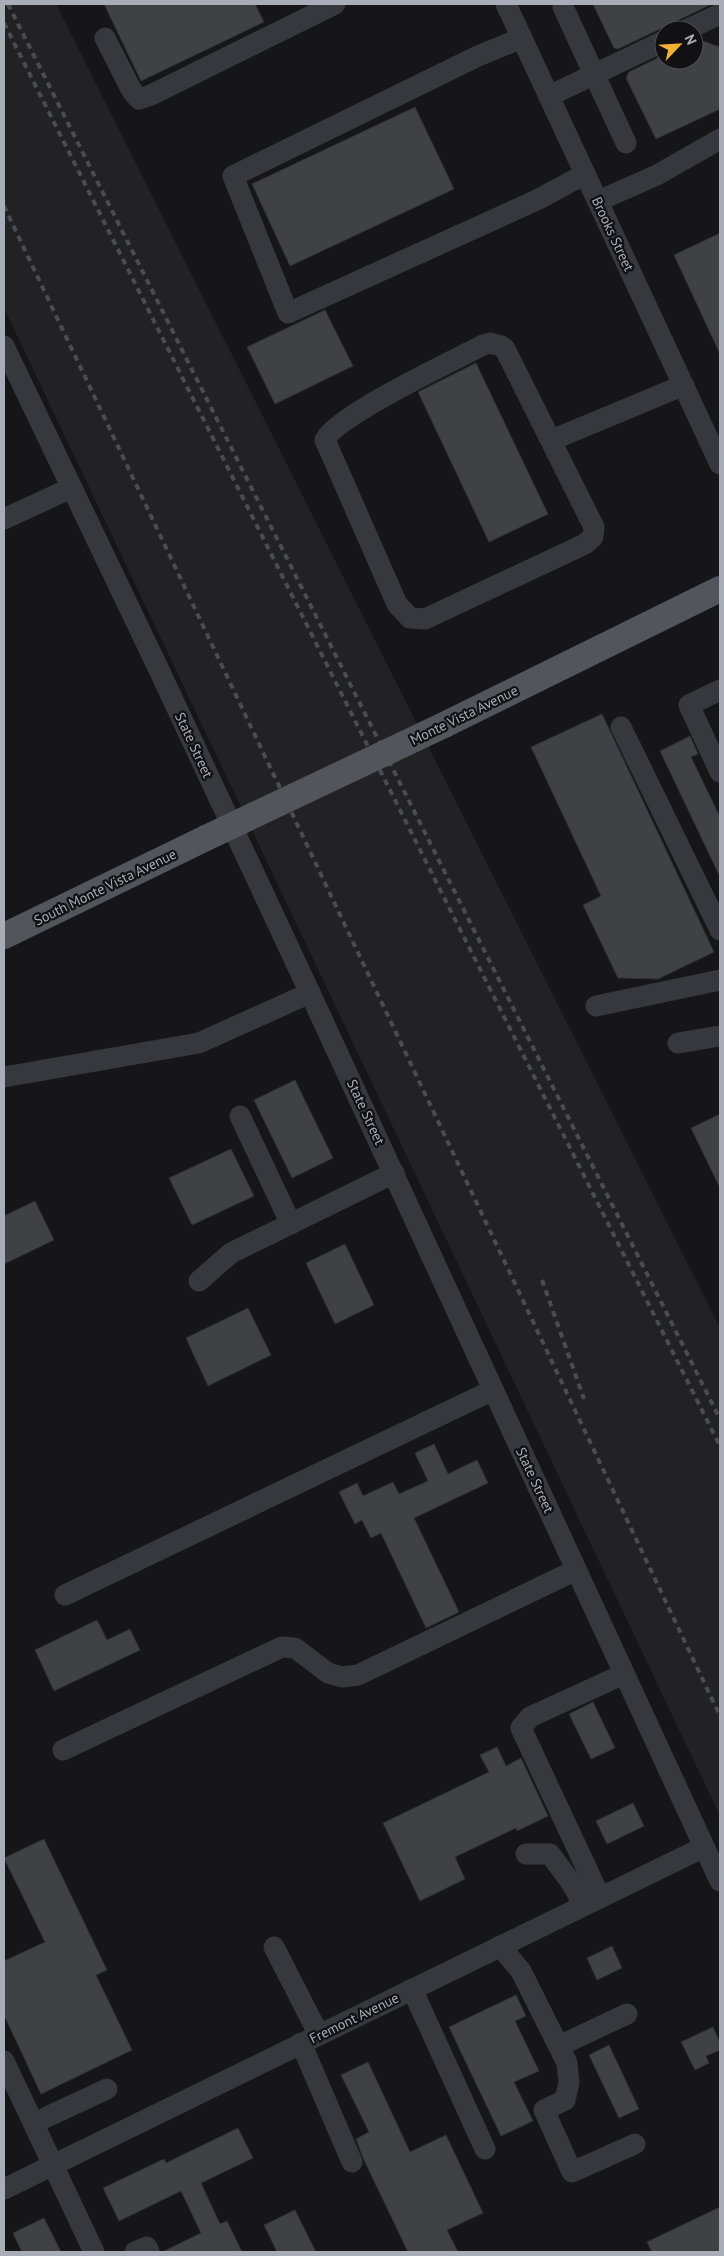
<svg xmlns="http://www.w3.org/2000/svg" width="724" height="2256" font-family="'PT Sans',sans-serif">
  <style>
    .built { fill: #222225 }
    .building { fill: #404145; stroke: #303034 }
    .lines { fill: none; stroke-linecap: round; stroke-linejoin: round }
    .minor { stroke: #37383d; stroke-width: 21 }
    .major { stroke: #53555c; stroke-width: 26 }
    .rail { stroke: #4a4c52; stroke-width: 4; stroke-dasharray: 6 5; stroke-linecap: butt }
    .major-bridge { stroke: #53555c; stroke-width: 26 }
    .labels { text-anchor: middle; dominant-baseline: central; stroke-width: 4.5; stroke-linejoin: round; paint-order: stroke }
    .street-label { font-size: 14px; fill: #a8adb8; stroke: #111113 }
  </style>
  <rect width="100%" height="100%" fill="#161618"/>
  <polygon class="built" points="4,4 56,4 720,1328 720,1816 4,308"/>
  <g class="building">
    <polygon points="104,4 255,4 264,22 141,81"/>
    <polygon points="593,4 712,4 618,49 614,48"/>
    <polygon points="697,39 720,47 720,109 656,139 626,78 629,72 664,55 664,60 694,60 694,40"/>
    <polygon points="415,107 454,189 290,266 252,184"/>
    <polygon points="720,233 720,354 674,255"/>
    <polygon points="325,310 353,366 275,404 247,347"/>
    <polygon points="476,363 548,514 489,542 418,392"/>
    <polygon points="602,714 714,952 658,979 618,978 583,905 601,896 531,747"/>
    <polygon points="690,736 698,754 691,757 720,817 720,877 660,751"/>
    <polygon points="295,1080 333,1158 292,1178 254,1100"/>
    <polygon points="720,1114 720,1188 691,1128"/>
    <polygon points="231,1149 254,1196 192,1225 169,1178"/>
    <polygon points="35,1201 54,1240 4,1264 4,1216"/>
    <polygon points="345,1244 374,1305 335,1324 306,1263"/>
    <polygon points="248,1308 271,1355 208,1386 186,1338"/>
    <polygon points="434,1444 448,1474 477,1460 488,1483 414,1518 459,1612 426,1628 381,1533 371,1538 362,1520 355,1524 339,1492 357,1483 363,1496 393,1482 399,1494 428,1481 415,1453"/>
    <polygon points="97,1620 107,1640 130,1629 140,1650 54,1691 35,1650"/>
    <polygon points="593,1702 615,1748 591,1759 569,1714"/>
    <polygon points="497,1747 506,1766 521,1758 548,1816 517,1831 516,1828 455,1857 465,1879 420,1901 383,1823 489,1772 480,1755"/>
    <polygon points="633,1803 644,1826 607,1844 596,1821"/>
    <polygon points="44,1839 107,1970 96,1975 132,2050 41,2094 4,2015 4,1961 45,1942 4,1858"/>
    <polygon points="612,1946 622,1968 597,1980 587,1958"/>
    <polygon points="516,1995 526,2016 515,2021 539,2071 514,2082 533,2121 501,2136 449,2027"/>
    <polygon points="713,2027 720,2043 720,2050 706,2056 709,2063 695,2070 681,2042"/>
    <polygon points="609,2045 639,2109 619,2118 589,2055"/>
    <polygon points="368,2062 410,2152 446,2135 483,2213 447,2230 458,2252 408,2252 364,2160 356,2139 369,2132 341,2075"/>
    <polygon points="238,2128 253,2158 201,2183 220,2224 227,2221 242,2252 162,2252 201,2233 181,2191 119,2221 103,2188 164,2159 166,2163"/>
    <polygon points="720,2207 720,2252 652,2252 647,2242"/>
    <polygon points="295,2210 316,2252 277,2252 264,2225"/>
    <polygon points="44,2218 61,2252 22,2252 13,2233"/>
  </g>
  <g class="lines">
    <g class="minor">
      <polyline points="506,4 720,464"/>
      <polyline points="563,7 626,143"/>
      <polyline points="686,30 720,14"/>
      <polyline points="105,38 132,91 139,99 151,95 335,4"/>
      <polyline points="522,38 478,56 233,176 288,313 539,199 585,174"/>
      <polyline points="549,96 664,41"/>
      <polyline points="598,201 657,175 720,139"/>
      <path d="M490 343 501 346 505 349 594 527 593 537 585 544 425 619 410 618 397 604 325 440C337 415 453 361 483 345Z"/>
      <polyline points="4,346 160,672 310,993 720,1881"/>
      <polyline points="552,440 684,385"/>
      <polyline points="4,519 71,488"/>
      <polyline points="720,690 689,705 720,772"/>
      <polyline points="621,727 720,930"/>
      <polyline points="596,1006 720,980"/>
      <polyline points="678,1043 720,1036"/>
      <polyline points="4,1077 199,1043 310,993"/>
      <polyline points="240,1116 291,1224"/>
      <polyline points="199,1281 231,1253 394,1173"/>
      <polyline points="65,1595 493,1390"/>
      <polyline points="63,1750 282,1647 295,1648 328,1673 342,1677 358,1675 576,1570"/>
      <polyline points="526,1854 550,1854 570,1881 584,1905"/>
      <polyline points="600,1897 521,1728 530,1717 624,1674"/>
      <polyline points="500,1946 521,1971 567,2063 569,2083 565,2100 544,2110 572,2172 635,2144"/>
      <polyline points="274,1947 319,2035"/>
      <polyline points="412,1989 485,2149"/>
      <polyline points="301,2043 352,2162"/>
      <polyline points="559,2046 627,2014"/>
      <polyline points="4,2061 94,2252"/>
      <polyline points="34,2123 107,2089"/>
      <polyline points="4,2189 704,1847"/>
      <polyline points="135,2252 147,2247 149,2252"/>
    </g>
    <g class="major">
      <polyline points="444,725 720,589"/>
      <polyline points="4,936 206,838"/>
    </g>
    <g class="rail">
      <polyline points="8,4 720,1419"/>
      <polyline points="4,23 720,1446"/>
      <polyline points="4,206 720,1716"/>
      <polyline points="542,1280 584,1399"/>
    </g>
    <polyline class="major-bridge" points="206,838 444,725"/>
  </g>
  <g class="labels">
    <g class="street-label">
      <text transform="translate(613 234) rotate(65)">Brooks Street</text>
      <text transform="translate(464 715) rotate(-26)">Monte Vista Avenue</text>
      <text transform="translate(194 745) rotate(65)">State Street</text>
      <text transform="translate(105 887) rotate(-26)">South Monte Vista Avenue</text>
      <text transform="translate(366 1112) rotate(65)">State Street</text>
      <text transform="translate(535 1480) rotate(65)">State Street</text>
      <text transform="translate(354 2018) rotate(-26)">Fremont Avenue</text>
    </g>
  </g>
  <rect width="724" height="2256" fill="none" stroke="#a8adb8" stroke-width="10"/>
  <g transform="translate(679 45) rotate(65)"><circle r="24" fill="#111113" stroke="#4d4f55"/>
  <path d="M0-4L9 19L0 12L-9 19Z" fill="#f2b134"/>
  <text y="-8" font-size="14" font-weight="bold" text-anchor="middle" fill="#a8adb8">N</text>
  </g>
</svg>
